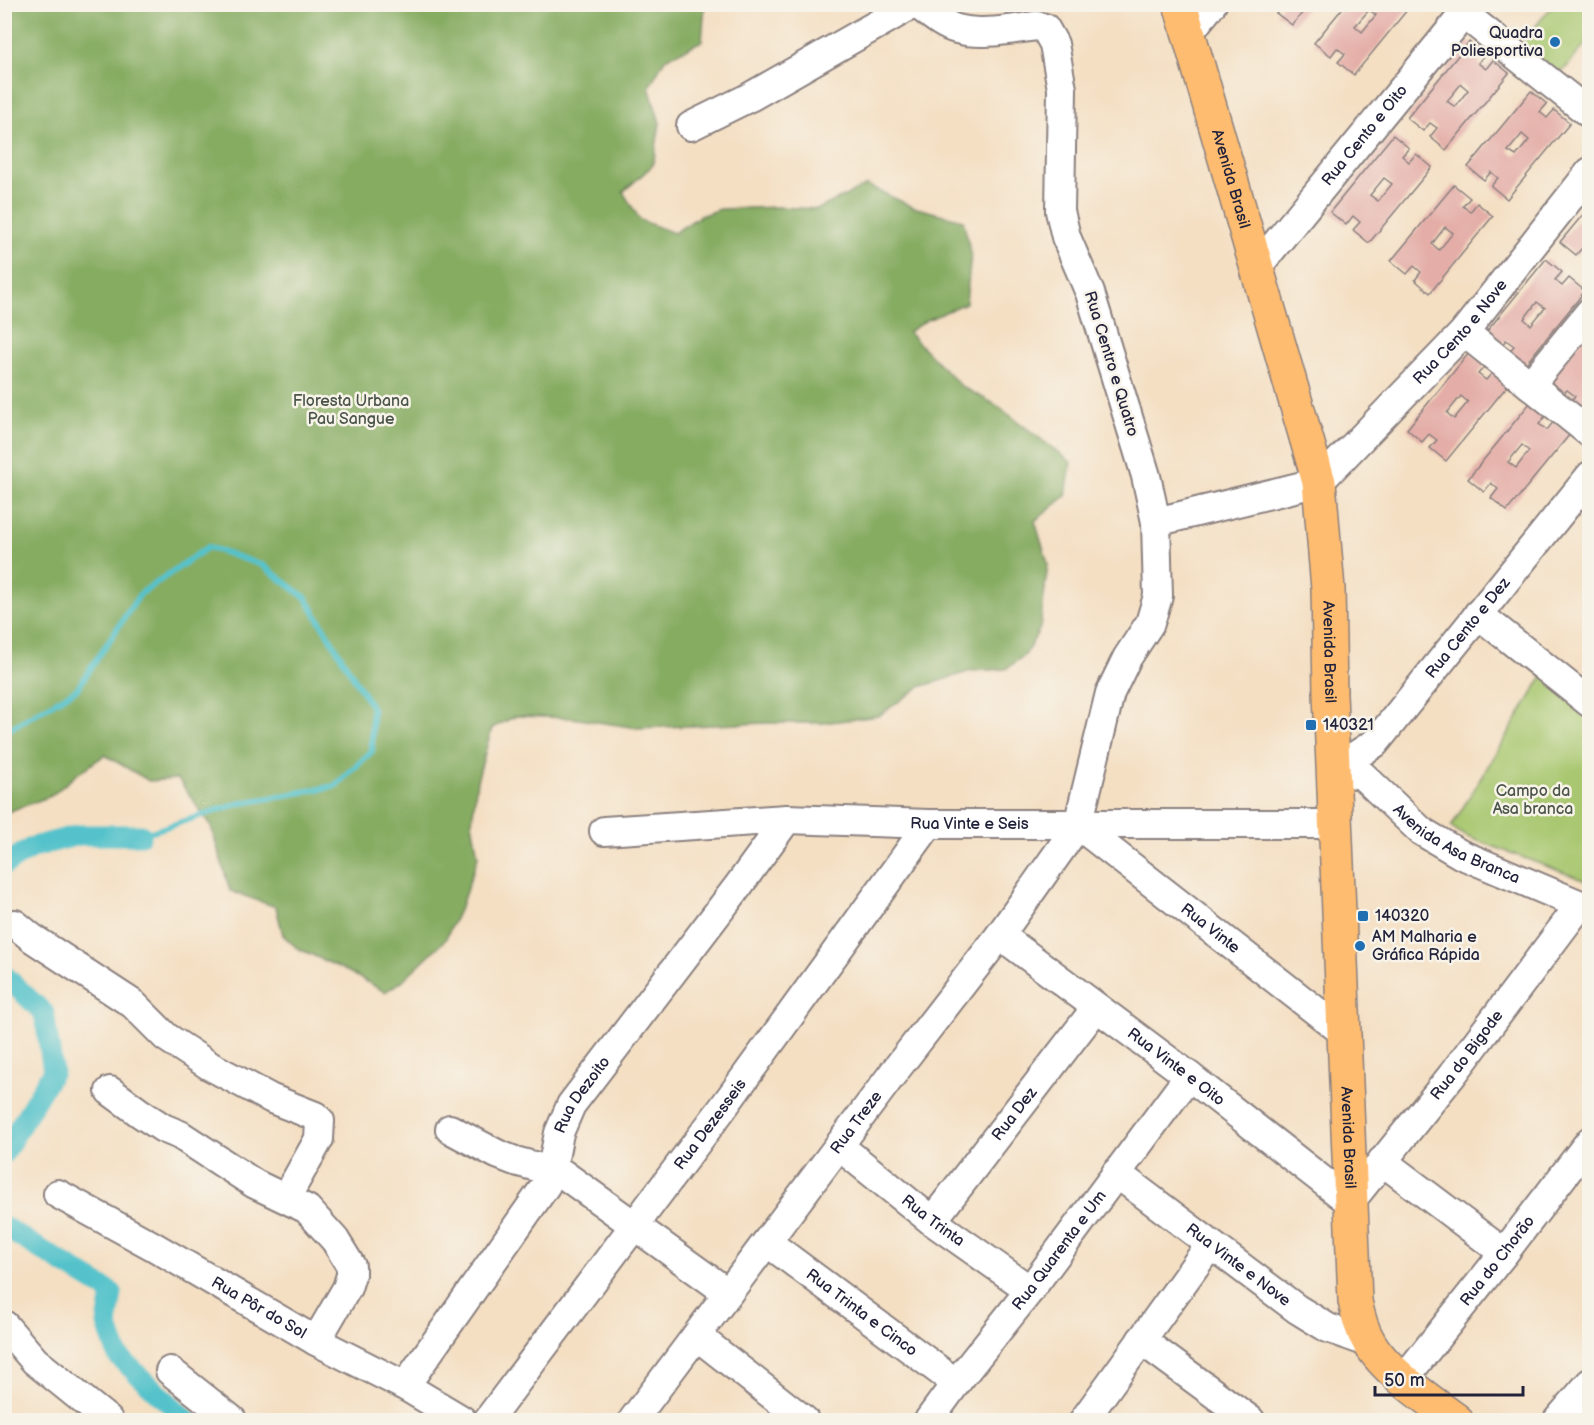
<svg xmlns="http://www.w3.org/2000/svg" width="1594" height="1425" font-family="'Balsamiq Sans',sans-serif">
  <style>
    .green { fill: #a8c76f; stroke: #657455; stroke-width: 1.5 }
    .forest { fill: #86ac62; stroke: #54674e; stroke-width: 1.5 }
    .lines { fill: none; stroke-linecap: round; stroke-linejoin: round }
    .stream { stroke: #54c2cb; stroke-width: 6 }
    .canal { stroke: #54c2cb; stroke-width: 21 }
    .building { fill: #e4ada7; fill-rule: evenodd }
    .minor-casing { stroke: #8b807f; stroke-width: 32 }
    .major-casing { stroke: #8b807f; stroke-width: 36 }
    .minor { stroke: #fff; stroke-width: 28 }
    .major { stroke: #febc70; stroke-width: 33 }
    .poi-dot { fill: #1f6fb2; stroke: #f7f3e8; stroke-width: 2 }
    .labels { text-anchor: middle; dominant-baseline: central; stroke-width: 5; stroke-linejoin: round; paint-order: stroke }
    .poi-label { font-size: 16px; fill: #22223b; stroke: #f7f3e8; text-anchor: start }
    .street-label { font-size: 16px; fill: #22223b; stroke: #f7f3e8 }
    .park-label { font-size: 16px; fill: #4a544b; stroke: #f7f3e8 }
  </style>
  <rect width="100%" height="100%" fill="#f7f3e8"/>
  <filter id="ink" filterUnits="userSpaceOnUse"><feTurbulence type="fractalNoise" baseFrequency=".0167" numOctaves="2"/><feDisplacementMap in="SourceGraphic" scale="12" xChannelSelector="R" yChannelSelector="G"/><feConvolveMatrix kernelMatrix="1 2 1 2 8 2 1 2 1" color-interpolation-filters="sRGB"/></filter>
  <filter id="wash" filterUnits="userSpaceOnUse"><feTurbulence type="fractalNoise" baseFrequency=".008" numOctaves="4" result="noise"/><feDisplacementMap in="SourceGraphic" scale="24" xChannelSelector="R" yChannelSelector="G"/><feGaussianBlur stdDeviation="1.35" result="paint"/><feColorMatrix in="noise" values="0 0 0 0 0 0 0 0 0 0 0 0 0 0 0 0 0 1.4 0 .05"/><feComposite in="paint" operator="in"/></filter>
  <g filter="url(#wash)">
    <rect width="100%" height="100%" fill="#f4dfc3"/>
    <g class="green">
      <polygon points="1553,5 1589,5 1589,40 1560,75 1521,44"/>
      <polygon points="1549,666 1589,702 1589,882 1465,836 1451,827"/>
    </g>
    <polygon class="forest" points="5,4 705,5 702,41 665,59 649,87 660,123 653,165 623,192 640,220 674,233 700,216 720,209 778,207 818,209 867,185 913,207 963,220 971,254 966,303 925,321 908,332 961,386 996,405 1071,462 1066,496 1035,521 1048,564 1040,628 1026,654 1006,669 971,671 920,687 878,716 823,723 767,723 637,728 572,718 516,716 492,728 477,781 472,822 478,857 461,906 445,940 401,982 385,992 347,971 297,948 283,935 276,907 230,891 211,826 178,779 149,781 105,755 76,775 51,796 5,813"/>
    <g class="lines">
      <polyline class="stream" points="4,732 77,689 140,594 208,547 262,565 306,598 372,708 372,751 335,786 237,804 141,835"/>
      <g class="canal">
        <polyline points="4,865 33,847 79,835 141,835"/>
        <polyline points="4,975 44,1013 53,1071 4,1153"/>
        <polyline points="4,1227 112,1293 107,1324 118,1356 187,1420"/>
      </g>
    </g>
    <g id="blocks">
      <g class="building">
        <polygon points="1283,4 1310,4 1292,25 1276,13"/>
        <path d="M1346 4H1412L1354 75 1338 62 1345 54 1337 48 1331 56 1314 43ZM1369 10 1376 15 1362 32 1355 26Z"/>
        <path d="M1469 42 1485 54 1478 63 1486 69 1493 60 1509 73 1446 150 1430 137 1437 128 1430 123 1423 131 1407 118ZM1461 84 1468 90 1455 107 1447 101Z"/>
        <path d="M1531 91 1547 104 1540 112 1547 118 1554 110 1570 123 1507 199 1491 186 1498 178 1491 172 1484 180 1468 167ZM1522 134 1529 140 1516 156 1508 151Z"/>
        <path d="M1393 135 1409 148 1402 156 1409 162 1416 154 1432 167 1369 243 1353 230 1360 222 1353 216 1346 225 1330 212ZM1384 178 1392 184 1378 201 1370 195Z"/>
        <path d="M1454 185 1470 198 1463 206 1470 212 1477 203 1493 216 1430 293 1415 280 1421 272 1414 266 1407 274 1391 261ZM1445 227 1453 233 1439 250 1432 244Z"/>
        <polygon points="1590,206 1590,252 1583,247 1576,255 1560,242"/>
        <path d="M1546 259 1562 272 1555 280 1562 286 1569 278 1585 291 1523 367 1507 354 1514 346 1506 340 1499 349 1483 336ZM1537 302 1545 308 1531 325 1524 319Z"/>
        <polygon points="1590,330 1590,363 1585,368 1590,372 1590,410 1584,417 1568,404 1575,396 1567,390 1560,398 1544,385"/>
        <path d="M1469 353 1485 366 1478 374 1486 380 1493 372 1508 385 1446 461 1430 448 1437 440 1429 434 1422 442 1407 429ZM1461 396 1468 402 1454 419 1447 413Z"/>
        <path d="M1530 403 1546 415 1539 424 1547 430 1554 421 1570 434 1507 511 1491 498 1498 489 1491 483 1484 492 1468 479ZM1522 445 1529 451 1516 468 1508 462Z"/>
      </g>
    </g>
  </g>
  <g filter="url(#ink)">
    <use href="#blocks" fill-opacity="0" stroke="#8b807f" stroke-width="1.5"/>
    <g class="lines">
      <defs>
        <g id="minor">
          <polyline points="1464,14 1590,114"/>
          <polyline points="1189,32 1212,4"/>
          <polyline points="691,126 750,97 913,4"/>
          <path id="s1" d="M1257 267 1472 4"/>
          <polyline points="1464,332 1590,433"/>
          <polyline points="1530,385 1590,312"/>
          <path id="s2" d="M1156 522 1319 482 1464 332 1590 172"/>
          <polyline points="1478,614 1590,703"/>
          <path id="s3" d="M1333 761 1349 760 1375 743 1590 476"/>
          <path id="s4" d="M1333 770 1362 775 1421 831 1460 854 1590 909"/>
          <path id="s5" d="M1078 825 1343 1032"/>
          <path id="s6" d="M604 831 787 819 929 824H1335"/>
          <polyline points="15,924 32,938 133,1004 166,1037 210,1066 272,1099 315,1116 320,1121 319,1139 286,1198"/>
          <path id="s7" d="M1000 935 1189 1076 1350 1202 1453 1074 1580 905"/>
          <polyline points="110,1091 140,1113 163,1128 180,1135 255,1184 307,1209 335,1240 351,1266 351,1275 347,1288 316,1341"/>
          <polyline points="450,1129 497,1154 515,1161 563,1174 728,1293"/>
          <path id="s8" d="M839 1146 932 1221 1030 1290"/>
          <polyline points="1382,1161 1504,1253"/>
          <path id="s9" d="M1116 1173 1297 1309 1328 1328 1370 1343"/>
          <path id="s10" d="M58 1194 153 1246 316 1341 405 1386 462 1420"/>
          <path id="s11" d="M932 1221 1096 1008"/>
          <path id="s12" d="M767 1242 956 1383"/>
          <polyline points="4,1325 35,1361 108,1420"/>
          <polyline points="697,1336 804,1420"/>
          <polyline points="1141,1340 1250,1420"/>
          <polyline points="170,1371 232,1420"/>
          <path id="s13" d="M1403 1380 1504 1253 1590 1141"/>
          <path id="s14" d="M405 1386 546 1185 552 1169 559 1133 571 1105 739 885 787 819"/>
          <path id="s15" d="M488 1420 722 1109 929 824"/>
          <path id="s16" d="M633 1420 894 1072 1000 935 1078 825 1110 693 1127 658 1150 623 1158 596 1156 522 1146 476 1090 293 1066 237 1060 211 1062 89 1054 44 1045 28 1037 26C1012 29 982 36 957 29 942 25 929 13 917 4"/>
          <path id="s17" d="M929 1420 956 1383 1030 1290 1189 1076"/>
          <polyline points="1084,1420 1210,1245"/>
          <polyline points="1558,1420 1590,1383"/>
        </g>
        <g id="major">
          <path id="s18" d="M1180 4 1319 482 1328 589 1330 693 1355 1301C1358 1316 1361 1329 1369 1342 1385 1371 1429 1400 1456 1420"/>
        </g>
      </defs>
      <use href="#minor" class="minor-casing"/>
      <use href="#major" class="major-casing"/>
      <use href="#minor" class="minor"/>
      <use href="#major" class="major"/>
    </g>
  </g>
  <g class="poi-dot">
    <circle cx="1555" cy="42" r="6"/>
    <rect x="1305" y="719" width="12" height="12" rx="3"/>
    <rect x="1357" y="910" width="12" height="12" rx="3"/>
    <circle cx="1360" cy="946" r="6"/>
  </g>
  <g class="labels">
    <g class="poi-label">
      <text x="1543" y="33" text-anchor="end">Quadra<tspan x="1543" dy="18">Poliesportiva</tspan></text>
      <text x="1323" y="725">140321</text>
      <text x="1375" y="916">140320</text>
      <text x="1372" y="937">AM Malharia e<tspan x="1372" dy="18">Gráfica Rápida</tspan></text>
    </g>
    <g class="street-label">
      <text stroke="none"><textPath href="#s1" startOffset="170">Rua Cento e Oito</textPath></text>
      <text stroke="none"><textPath href="#s18" startOffset="182">Avenida Brasil</textPath></text>
      <text stroke="none"><textPath href="#s2" startOffset="374">Rua Cento e Nove</textPath></text>
      <text transform="translate(1111 364) rotate(73)">Rua Centro e Quatro</text>
      <text stroke="none"><textPath href="#s3" startOffset="195">Rua Cento e Dez</textPath></text>
      <text stroke="none"><textPath href="#s18" startOffset="668">Avenida Brasil</textPath></text>
      <text stroke="none"><textPath href="#s6" startOffset="366">Rua Vinte e Seis</textPath></text>
      <text stroke="none"><textPath href="#s4" startOffset="148">Avenida Asa Branca</textPath></text>
      <text stroke="none"><textPath href="#s5" startOffset="168">Rua Vinte</textPath></text>
      <text stroke="none"><textPath href="#s7" startOffset="628">Rua do Bigode</textPath></text>
      <text stroke="none"><textPath href="#s7" startOffset="220">Rua Vinte e Oito</textPath></text>
      <text stroke="none"><textPath href="#s14" startOffset="344">Rua Dezoito</textPath></text>
      <text stroke="none"><textPath href="#s11" startOffset="135">Rua Dez</textPath></text>
      <text stroke="none"><textPath href="#s16" startOffset="372">Rua Treze</textPath></text>
      <text stroke="none"><textPath href="#s15" startOffset="370">Rua Dezesseis</textPath></text>
      <text stroke="none"><textPath href="#s18" startOffset="1154">Avenida Brasil</textPath></text>
      <text stroke="none"><textPath href="#s8" startOffset="120">Rua Trinta</textPath></text>
      <text stroke="none"><textPath href="#s17" startOffset="214">Rua Quarenta e Um</textPath></text>
      <text stroke="none"><textPath href="#s13" startOffset="152">Rua do Chorão</textPath></text>
      <text stroke="none"><textPath href="#s9" startOffset="153">Rua Vinte e Nove</textPath></text>
      <text stroke="none"><textPath href="#s10" startOffset="231">Rua Pôr do Sol</textPath></text>
      <text stroke="none"><textPath href="#s12" startOffset="118">Rua Trinta e Cinco</textPath></text>
    </g>
    <g class="park-label">
      <text x="351" y="401">Floresta Urbana<tspan x="351" dy="18">Pau Sangue</tspan></text>
      <text x="1533" y="791">Campo da<tspan x="1533" dy="18">Asa branca</tspan></text>
    </g>
  </g>
  <rect width="1594" height="1425" fill="none" stroke="#f7f3e8" stroke-width="24"/>
  <path d="M1375 1386v9h148v-9" fill="none" stroke="#22223b" stroke-width="3"/>
  <text x="1384" y="1386" font-size="18" fill="#22223b" stroke="#f7f3e8" stroke-width="4.5" paint-order="stroke">50 m</text>
</svg>
